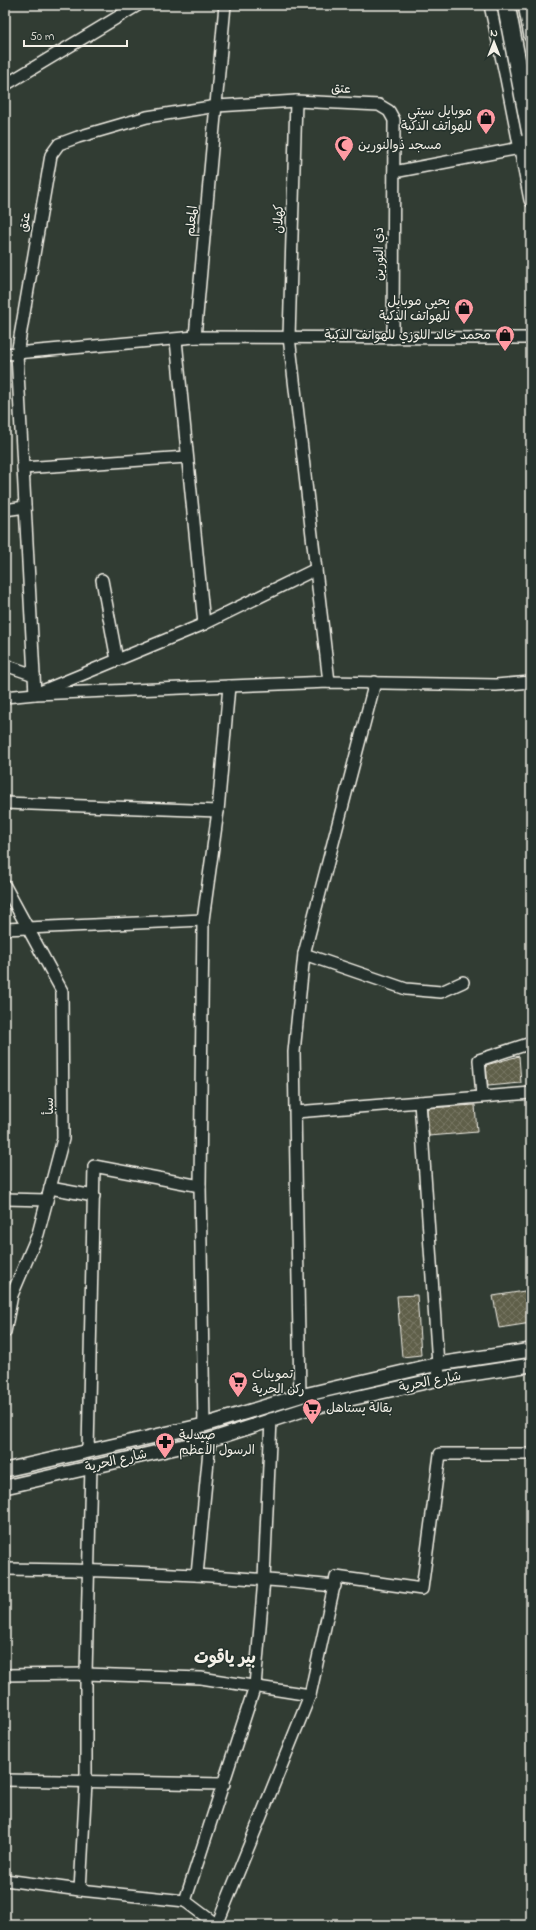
<svg xmlns="http://www.w3.org/2000/svg" width="536" height="1930" font-family="'Indie Flower','Playpen Sans Arabic',sans-serif">
  <style>
    .building { fill: url(#building-cross-hatch); stroke: #f4f1e8 }
    .lines { fill: none; stroke-linecap: round; stroke-linejoin: round }
    .minor-casing { stroke: #f4f1e8; stroke-width: 14 }
    .tertiary-casing { stroke: #f4f1e8; stroke-width: 16 }
    .minor { stroke: #26332d; stroke-width: 11 }
    .tertiary { stroke: #26332d; stroke-width: 13 }
    .primary-bridge-casing { stroke: #f4f1e8; stroke-width: 20; stroke-linecap: butt }
    .primary-bridge { stroke: #26332d; stroke-width: 17 }
    .labels { text-anchor: middle; dominant-baseline: central; stroke-width: 3; stroke-linejoin: round; paint-order: stroke }
    .street-label { font-size: 13px; fill: #f4f1e8; stroke: #26332d }
    .poi-label { font-size: 13px; fill: #f4f1e8; stroke: #26332d; text-anchor: start }
    .district-label { font-size: 17px; font-weight: bold; fill: #f4f1e8; stroke: #26332d }
  </style>
  <defs>
    <pattern id="building-cross-hatch" width="8" height="8" patternUnits="userSpaceOnUse"><rect width="8" height="8" fill="#5f5f4a"/><path d="M0 0l8 8M0 8l8-8" fill="none" stroke="#777664"/></pattern>
  </defs>
  <rect width="100%" height="100%" fill="#313c33"/>
  <filter id="ink" filterUnits="userSpaceOnUse"><feTurbulence type="fractalNoise" baseFrequency=".025" numOctaves="2"/><feDisplacementMap in="SourceGraphic" scale="8" xChannelSelector="R" yChannelSelector="G"/><feConvolveMatrix kernelMatrix="1 2 1 2 8 2 1 2 1" color-interpolation-filters="sRGB"/></filter>
  <g filter="url(#ink)">
    <g class="building">
      <polygon points="519,1056 521,1083 488,1086 486,1065"/>
      <polygon points="475,1105 477,1132 429,1136 427,1108"/>
      <polygon points="531,1290 531,1323 499,1328 493,1296"/>
      <polygon points="417,1295 421,1355 402,1357 397,1296"/>
    </g>
    <g class="lines">
      <defs>
        <g id="minor">
          <polyline points="5,85 138,5"/>
          <polyline points="296,101 289,337 329,682"/>
          <polyline points="394,172 520,148"/>
          <polyline points="195,337 225,5"/>
          <polyline points="176,340 204,624"/>
          <polyline points="5,354 195,337 531,338"/>
          <polyline points="23,468 187,457"/>
          <polyline points="5,510 25,507"/>
          <polyline points="316,569 204,624 35,694 17,354 51,155 59,144 78,137 147,117 217,106 296,101 379,105 389,111 394,120 393,338"/>
          <polyline points="102,580 117,660"/>
          <polyline points="5,665 34,675"/>
          <polyline points="5,697 35,694 329,682 496,685 531,682"/>
          <polyline points="5,803 218,811"/>
          <polyline points="5,886 62,991 63,1139 38,1234 12,1295 5,1332"/>
          <polyline points="5,929 203,920"/>
          <polyline points="304,954 406,989 441,992 463,982"/>
          <polyline points="482,1096 479,1060 531,1043"/>
          <polyline points="420,1102 439,1379"/>
          <polyline points="296,1112 531,1093"/>
          <polyline points="50,1188 94,1196"/>
          <polyline points="5,1199 47,1200"/>
          <polyline points="300,1396 294,1052 304,954 375,682"/>
          <polyline points="204,1425 200,1186 203,920 218,811 229,686"/>
          <polyline points="88,1451 94,1166 200,1186"/>
          <path d="M5 1569C115 1570 225 1575 335 1586"/>
          <polyline points="197,1575 210,1440"/>
          <polyline points="5,1675 86,1674 201,1678 310,1695"/>
          <polyline points="5,1780 224,1784"/>
          <polyline points="5,1880 80,1890 86,1782 86,1674 91,1466"/>
          <polyline points="80,1890 185,1901 255,1686 264,1579 271,1419"/>
          <polyline points="185,1901 217,1925"/>
          <polyline points="217,1925 310,1695 336,1577 422,1589 440,1454 531,1454"/>
        </g>
        <g id="tertiary">
          <polyline points="491,5 507,78 531,200"/>
          <polyline points="525,5 531,36"/>
          <polyline points="512,67 521,59 531,63"/>
          <polyline points="5,1470 204,1425 300,1396 438,1364 531,1350"/>
          <polyline points="5,1487 210,1440 306,1409 439,1379 531,1365"/>
        </g>
      </defs>
      <use href="#minor" class="minor-casing"/>
      <use href="#tertiary" class="tertiary-casing"/>
      <use href="#minor" class="minor"/>
      <use href="#tertiary" class="tertiary"/>
      <defs>
        <polyline id="primary-bridge" points="506,5 531,134"/>
      </defs>
      <use href="#primary-bridge" class="primary-bridge-casing"/>
      <use href="#primary-bridge" class="primary-bridge"/>
    </g>
  </g>
  <defs>
    <symbol id="shop-pin" viewBox="-11 -11 22 30"><path d="M0 17L-7.5 6A9.5 9.5 0 1 1 7.5 6Z" fill="#ff9aa2" stroke="#26332d"/><path d="M-5-2.5h2.3a2.7 3.5 0 0 1 5.4 0H5L5.5 6h-11ZM-1.5-2.5h3a1.5 2.3 0 0 0-3 0Z" fill="#111"/></symbol>
    <symbol id="mosque-pin" viewBox="-11 -11 22 30"><path d="M0 17L-7.5 6A9.5 9.5 0 1 1 7.5 6Z" fill="#ff9aa2" stroke="#26332d"/><path d="M3.5-4.9A6 6 0 1 0 3.5 4.9A5 5 0 1 1 3.5-4.9Z" fill="#111"/></symbol>
    <symbol id="supermarket-pin" viewBox="-11 -11 22 30"><path d="M0 17L-7.5 6A9.5 9.5 0 1 1 7.5 6Z" fill="#ff9aa2" stroke="#26332d"/><path d="M-6-5.5h2.5l.6 2H6L4.5 2H-2.5L-4.4-4H-6ZM-1.5 3.2a1.3 1.3 0 1 0 .1 0ZM3 3.2a1.3 1.3 0 1 0 .1 0Z" fill="#111"/></symbol>
    <symbol id="pharmacy-pin" viewBox="-11 -11 22 30"><path d="M0 17L-7.5 6A9.5 9.5 0 1 1 7.5 6Z" fill="#ff9aa2" stroke="#26332d"/><path d="M-2-6h4v4h4v4h-4v4h-4v-4h-4v-4h4Z" fill="#111"/></symbol>
  </defs>
  <g fill-rule="evenodd">
    <use href="#shop-pin" x="475" y="107" width="22" height="30"/>
    <use href="#mosque-pin" x="333" y="134" width="22" height="30"/>
    <use href="#shop-pin" x="453" y="297" width="22" height="30"/>
    <use href="#shop-pin" x="494" y="324" width="22" height="30"/>
    <use href="#supermarket-pin" x="227" y="1370" width="22" height="30"/>
    <use href="#supermarket-pin" x="301" y="1397" width="22" height="30"/>
    <use href="#pharmacy-pin" x="154" y="1431" width="22" height="30"/>
  </g>
  <g class="labels">
    <g class="street-label">
      <text transform="translate(341 89) rotate(3)">عتق</text>
      <text transform="translate(279 219) rotate(-88)">كهلان</text>
      <text transform="translate(192 221) rotate(-85)">المعلم</text>
      <text transform="translate(25 222) rotate(-80)">عتق</text>
      <text transform="translate(379 254) rotate(-90)">ذي النورين</text>
      <text transform="translate(49 1106) rotate(-90)">سبأ</text>
      <text transform="translate(430 1382) rotate(-11)">شارع الحرية</text>
      <text transform="translate(116 1461) rotate(-13)">شارع الحرية</text>
    </g>
    <g class="poi-label">
      <text x="472" y="111" text-anchor="end">موبايل سيتي<tspan x="472" dy="15">للهواتف الذكية</tspan></text>
      <text x="358" y="145">مسجد ذوالنورين</text>
      <text x="450" y="301" text-anchor="end">يحيى موبايل<tspan x="450" dy="15">للهواتف الذكية</tspan></text>
      <text x="491" y="335" text-anchor="end">محمد خالد اللوزي للهواتف الذكية</text>
      <text x="252" y="1374">تموينات<tspan x="252" dy="15">ركن الحرية</tspan></text>
      <text x="326" y="1408">بقالة يستاهل</text>
      <text x="179" y="1435">صيدلية<tspan x="179" dy="15">الرسول الأعظم</tspan></text>
    </g>
    <g class="district-label">
      <text x="225" y="1658">بير ياقوت</text>
    </g>
  </g>
  <rect width="536" height="1930" fill="none" stroke="#26332d" stroke-width="20"/>
  <rect x="10" y="10" width="516" height="1910" fill="none" stroke="#f4f1e8" stroke-width="1.5" filter="url(#ink)"/>
  <g transform="translate(494 42)" stroke="#26332d" stroke-width="3" paint-order="stroke">
  <path d="M0-3L7 15L0 10L-7 15Z" fill="#f4f1e8"/>
  <text y="-6" font-size="11" font-weight="bold" text-anchor="middle" fill="#f4f1e8">N</text>
  </g>
  <path d="M24 40v6h103v-6" fill="none" stroke="#f4f1e8" stroke-width="2"/>
  <text x="30" y="40" font-size="12" fill="#f4f1e8" stroke="#26332d" stroke-width="3" paint-order="stroke">50 m</text>
</svg>
